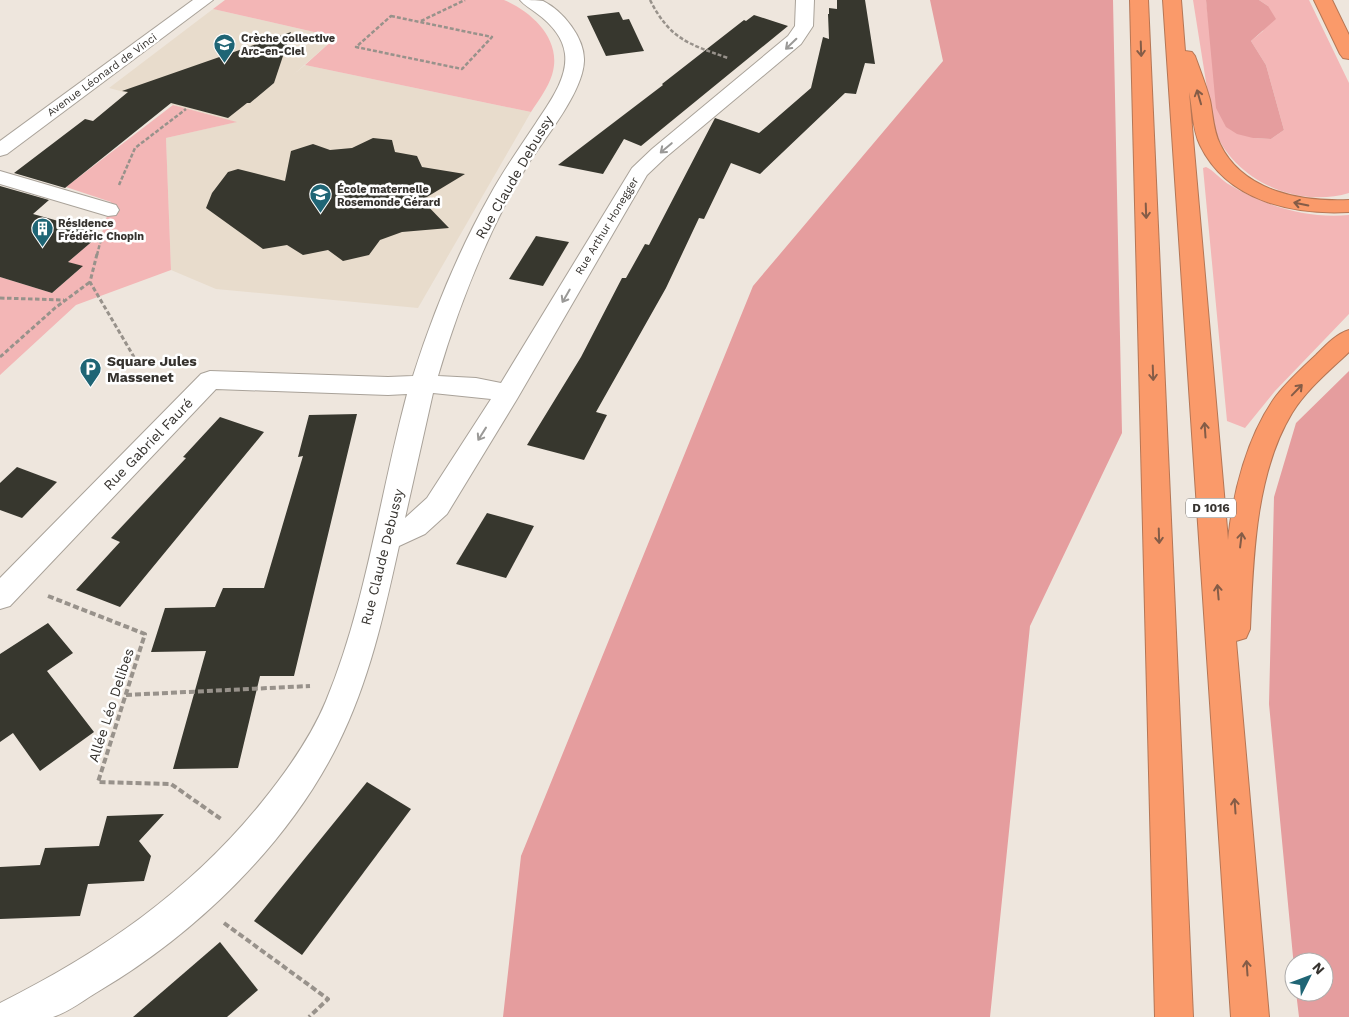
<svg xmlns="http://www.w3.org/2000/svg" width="1349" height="1017" font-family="'Work Sans',sans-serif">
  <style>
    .built { fill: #e8dccc }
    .green { fill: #f3b6b6 }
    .forest { fill: #e59d9e }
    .building { fill: #37372e }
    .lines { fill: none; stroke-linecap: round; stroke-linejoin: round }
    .street-casing { stroke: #a9a299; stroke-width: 2 }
    .highway-casing { stroke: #b57655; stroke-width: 2 }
    .path-far2 { stroke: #98928b; stroke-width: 2.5; stroke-dasharray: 4 2; stroke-linecap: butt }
    .path-far1 { stroke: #98928b; stroke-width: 3; stroke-dasharray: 4.5 2.5; stroke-linecap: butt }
    .path { stroke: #98928b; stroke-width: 4; stroke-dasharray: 6 3; stroke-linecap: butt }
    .street { fill: #fff; fill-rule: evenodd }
    .highway { fill: #fa9a6a; fill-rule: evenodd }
    .oneway { stroke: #9a9997 }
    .oneway2 { stroke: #845c47 }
    .labels { text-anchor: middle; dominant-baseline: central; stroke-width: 5; stroke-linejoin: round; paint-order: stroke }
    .far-poi-label { font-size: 11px; font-weight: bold; fill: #36332f; stroke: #fff; text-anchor: start }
    .far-street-label { font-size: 11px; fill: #36332f; stroke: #fff }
    .shield { fill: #fff; stroke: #72706d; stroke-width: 1 }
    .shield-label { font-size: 12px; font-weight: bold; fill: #36332f }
    .street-label { font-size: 14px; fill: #36332f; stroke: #fff }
    .poi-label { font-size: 14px; font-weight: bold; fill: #36332f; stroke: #fff; text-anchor: start }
  </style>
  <rect width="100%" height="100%" fill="#eee6dd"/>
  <polygon class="built" points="213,9 336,37 293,75 305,65 531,112 418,308 216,289 171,270 166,138 236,122 109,88"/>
  <g class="green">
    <path d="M225 0H504C532 12 563 40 552 75 548 88 538 101 531 112L305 65 336 37 213 9Z"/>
    <path d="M1193 0H1206L1209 24 1253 138 1271 139 1284 130 1266 65 1251 41 1263 31 1268 6 1259 0H1309L1349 83V193C1296 209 1231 179 1213 126Z"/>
    <polygon points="173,105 237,122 166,138 171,270 76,305 0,375 0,277 52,293 82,267 68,262 102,233 111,202 66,187"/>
    <path d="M1206 167C1212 169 1222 181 1230 185 1265 206 1308 219 1349 215V314L1275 391 1245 428 1227 421 1203 168Z"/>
  </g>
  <g class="forest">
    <polygon points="930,0 1113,0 1122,433 1030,626 990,1017 503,1017 521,856 753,286 943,61"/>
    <polygon points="1206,0 1259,0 1268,6 1276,19 1251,41 1266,65 1284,130 1271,139 1253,138 1237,134 1226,127 1216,108"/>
    <polygon points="1349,371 1349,1017 1299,1017 1296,992 1324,992 1324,962 1294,962 1294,967 1269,704 1274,497 1296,423"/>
  </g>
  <g class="building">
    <polygon points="837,0 865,0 875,64 865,63 856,94 845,93 760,174 731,163 704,219 699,218 666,288 596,412 607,415 584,460 527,445 581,357 622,278 626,278 645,244 649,245 715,118 759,133 811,88 823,37 829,39 828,14 829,14 829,8 837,9"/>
    <polygon points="619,12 623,20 629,19 644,51 606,56 587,16"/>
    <polygon points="754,15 788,26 641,146 624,139 603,174 558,165 663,85 662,84 744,20 746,21"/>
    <polygon points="291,32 274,83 250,103 247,103 228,118 171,103 65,188 14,173 85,119 93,121 128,92 122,91"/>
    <polygon points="373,138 392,140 395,152 417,156 422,167 465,174 422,200 449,228 402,232 380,240 369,255 343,261 328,250 303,255 287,245 263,249 206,208 212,193 228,172 238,169 285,181 291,151 313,144 330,150 352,148"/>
    <polygon points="0,186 49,200 33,214 102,233 68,262 83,266 52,293 0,277"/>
    <polygon points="536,236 569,242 543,286 509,279"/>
    <polygon points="357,414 294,676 260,676 238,768 173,769 206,651 151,652 165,608 215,607 223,588 264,588 303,456 298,457 309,415"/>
    <polygon points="220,417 264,432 120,607 76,590 120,542 111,538 186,458 183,457"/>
    <polygon points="17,467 57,482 22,518 0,510 0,483"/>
    <polygon points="487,513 534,526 506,578 456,564"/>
    <polygon points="48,623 73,653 47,671 94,732 40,771 13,733 0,742 0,654"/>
    <polygon points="367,782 411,809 302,955 254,921"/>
    <polygon points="164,814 139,841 151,856 144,881 88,884 80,916 0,919 0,867 40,865 45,848 99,846 107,816"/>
    <polygon points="220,942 258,990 227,1017 133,1017"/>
  </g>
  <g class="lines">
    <defs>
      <g id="street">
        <polygon points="193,0 213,0 7,154 0,156 0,141"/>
        <path d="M520 0C527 0 537 0 543 1 563 11 585 38 584 61 583 92 545 138 528 164 520 178 512 192 504 207 478 258 454 321 438 376L476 378 501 383 632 168 652 149 788 36 795 26 796 0H814L813 26 801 44 666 157 647 175 517 399 447 514 425 534 399 546C384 614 369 682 338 744 288 845 195 934 99 991 85 999 69 1012 53 1017 42 1017 13 1017 0 1017V1003C102 952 190 891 262 802 287 771 311 737 326 701 366 605 380 494 407 394L388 395 216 389 10 606 0 609V578L201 374 210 371 388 377 413 376C432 316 458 252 489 197 503 171 520 147 536 123 549 103 568 78 565 54 563 36 549 22 535 12 530 8 524 5 520 0ZM433 393 491 399 427 498 405 518Z"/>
        <polygon points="0,171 116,205 119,210 116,215 108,216 0,184"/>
      </g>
      <g id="highway">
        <polygon points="1130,0 1148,0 1193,1017 1155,1017"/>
        <path d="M1163 0H1181L1185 51 1192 52 1195 56C1200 70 1206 85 1210 100 1213 114 1213 130 1220 144 1243 192 1302 202 1349 200V212C1292 215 1227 201 1200 145 1192 129 1193 109 1189 92L1228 540C1233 492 1247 436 1276 396 1288 381 1302 368 1316 355 1326 345 1336 334 1349 330V352C1329 371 1306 390 1292 413 1255 474 1253 560 1250 629L1246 638 1236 641 1269 1017H1231Z"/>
        <polygon points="1314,0 1332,0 1349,35 1349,59 1343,58 1340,54"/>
      </g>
    </defs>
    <use href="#street" class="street-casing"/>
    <use href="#highway" class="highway-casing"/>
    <g class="path-far2">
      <path d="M650 0C670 39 688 44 728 58"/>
      <polygon points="391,16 492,37 462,69 356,47"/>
      <polyline points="421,21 465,0"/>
      <polyline points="119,185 135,148 186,109"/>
      <polyline points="97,255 102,235"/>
    </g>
    <g class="path-far1">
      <polyline points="97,254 90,282 134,357"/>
      <polyline points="0,298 64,300"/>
      <polyline points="0,357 55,308 90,282"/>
    </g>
    <g class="path">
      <polyline points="48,596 145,634 98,782 171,784 221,819"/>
      <polyline points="126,695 310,686"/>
      <polyline points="224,923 328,999 309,1017"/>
    </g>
    <use href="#street" class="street"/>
    <use href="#highway" class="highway"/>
  </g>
  <defs><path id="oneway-shaft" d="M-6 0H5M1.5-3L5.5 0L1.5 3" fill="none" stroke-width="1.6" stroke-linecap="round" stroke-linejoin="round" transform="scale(1.25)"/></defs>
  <g class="oneway">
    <use href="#oneway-shaft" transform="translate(791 44) rotate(136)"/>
    <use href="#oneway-shaft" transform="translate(666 148) rotate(140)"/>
    <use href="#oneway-shaft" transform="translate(566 296) rotate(120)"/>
    <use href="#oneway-shaft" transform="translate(482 434) rotate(122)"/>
  </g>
  <g class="oneway2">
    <use href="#oneway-shaft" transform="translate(1141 49) rotate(88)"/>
    <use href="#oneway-shaft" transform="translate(1199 97) rotate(-106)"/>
    <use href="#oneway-shaft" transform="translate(1301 204) rotate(-168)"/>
    <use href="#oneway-shaft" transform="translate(1146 211) rotate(88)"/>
    <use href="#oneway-shaft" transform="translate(1153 373) rotate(88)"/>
    <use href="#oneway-shaft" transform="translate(1297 390) rotate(-46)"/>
    <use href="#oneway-shaft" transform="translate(1205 430) rotate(-94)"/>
    <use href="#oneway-shaft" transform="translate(1159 536) rotate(88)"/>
    <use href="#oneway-shaft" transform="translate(1241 540) rotate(-83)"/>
    <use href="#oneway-shaft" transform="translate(1218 592) rotate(-95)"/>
    <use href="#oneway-shaft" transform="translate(1235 806) rotate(-94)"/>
    <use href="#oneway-shaft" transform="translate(1247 968) rotate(-94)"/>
  </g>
  <defs>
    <symbol id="school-pin" viewBox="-11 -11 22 30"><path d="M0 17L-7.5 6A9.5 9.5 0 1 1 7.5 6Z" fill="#1f6575" stroke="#fff"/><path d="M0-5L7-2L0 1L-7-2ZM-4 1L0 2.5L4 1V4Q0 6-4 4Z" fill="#fff"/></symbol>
    <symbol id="building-pin" viewBox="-11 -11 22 30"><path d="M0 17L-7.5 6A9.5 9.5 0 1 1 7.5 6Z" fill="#1f6575" stroke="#fff"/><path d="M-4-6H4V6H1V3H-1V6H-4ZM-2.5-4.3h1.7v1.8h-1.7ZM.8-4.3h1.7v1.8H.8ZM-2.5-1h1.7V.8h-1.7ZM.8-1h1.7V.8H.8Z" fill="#fff"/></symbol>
    <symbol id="parking-pin" viewBox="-11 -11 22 30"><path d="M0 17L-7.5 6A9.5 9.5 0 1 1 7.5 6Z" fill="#1f6575" stroke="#fff"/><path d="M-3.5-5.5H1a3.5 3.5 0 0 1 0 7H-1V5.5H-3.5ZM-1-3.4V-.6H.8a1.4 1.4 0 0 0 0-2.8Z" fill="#fff"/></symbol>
  </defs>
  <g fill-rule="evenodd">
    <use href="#school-pin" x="212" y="32" width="25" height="34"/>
    <use href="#school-pin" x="308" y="182" width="25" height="34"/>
    <use href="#building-pin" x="30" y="216" width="25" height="34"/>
    <use href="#parking-pin" x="78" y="356" width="25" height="34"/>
  </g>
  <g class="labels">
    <g class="far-poi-label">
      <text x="241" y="38">Crèche collective<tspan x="241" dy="13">Arc-en-Ciel</tspan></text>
      <text x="337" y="189">École maternelle<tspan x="337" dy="13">Rosemonde Gérard</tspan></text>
      <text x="58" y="223">Résidence<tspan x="58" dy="13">Frédéric Chopin</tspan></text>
    </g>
    <g class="far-street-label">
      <text transform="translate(102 75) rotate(-36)">Avenue Léonard de Vinci</text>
      <text transform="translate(607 226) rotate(-59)">Rue Arthur Honegger</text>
    </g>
    <rect class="shield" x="1186" y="498.5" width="50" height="19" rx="4"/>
    <g class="shield-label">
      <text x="1211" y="508">D 1016</text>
    </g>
    <g class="street-label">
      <text transform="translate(514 177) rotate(-60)">Rue Claude Debussy</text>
      <text transform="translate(148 444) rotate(-46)">Rue Gabriel Fauré</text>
      <text transform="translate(382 557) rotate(-76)">Rue Claude Debussy</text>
      <text transform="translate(111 705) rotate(-72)">Allée Léo Delibes</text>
    </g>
    <g class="poi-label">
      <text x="107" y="361">Square Jules<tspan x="107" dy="16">Massenet</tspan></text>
    </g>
  </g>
  <g transform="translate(1309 977) rotate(48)"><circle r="24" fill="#ffffff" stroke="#afadac"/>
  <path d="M0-4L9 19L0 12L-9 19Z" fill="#1f6575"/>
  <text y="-8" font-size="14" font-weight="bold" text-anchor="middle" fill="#36332f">N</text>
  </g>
</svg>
